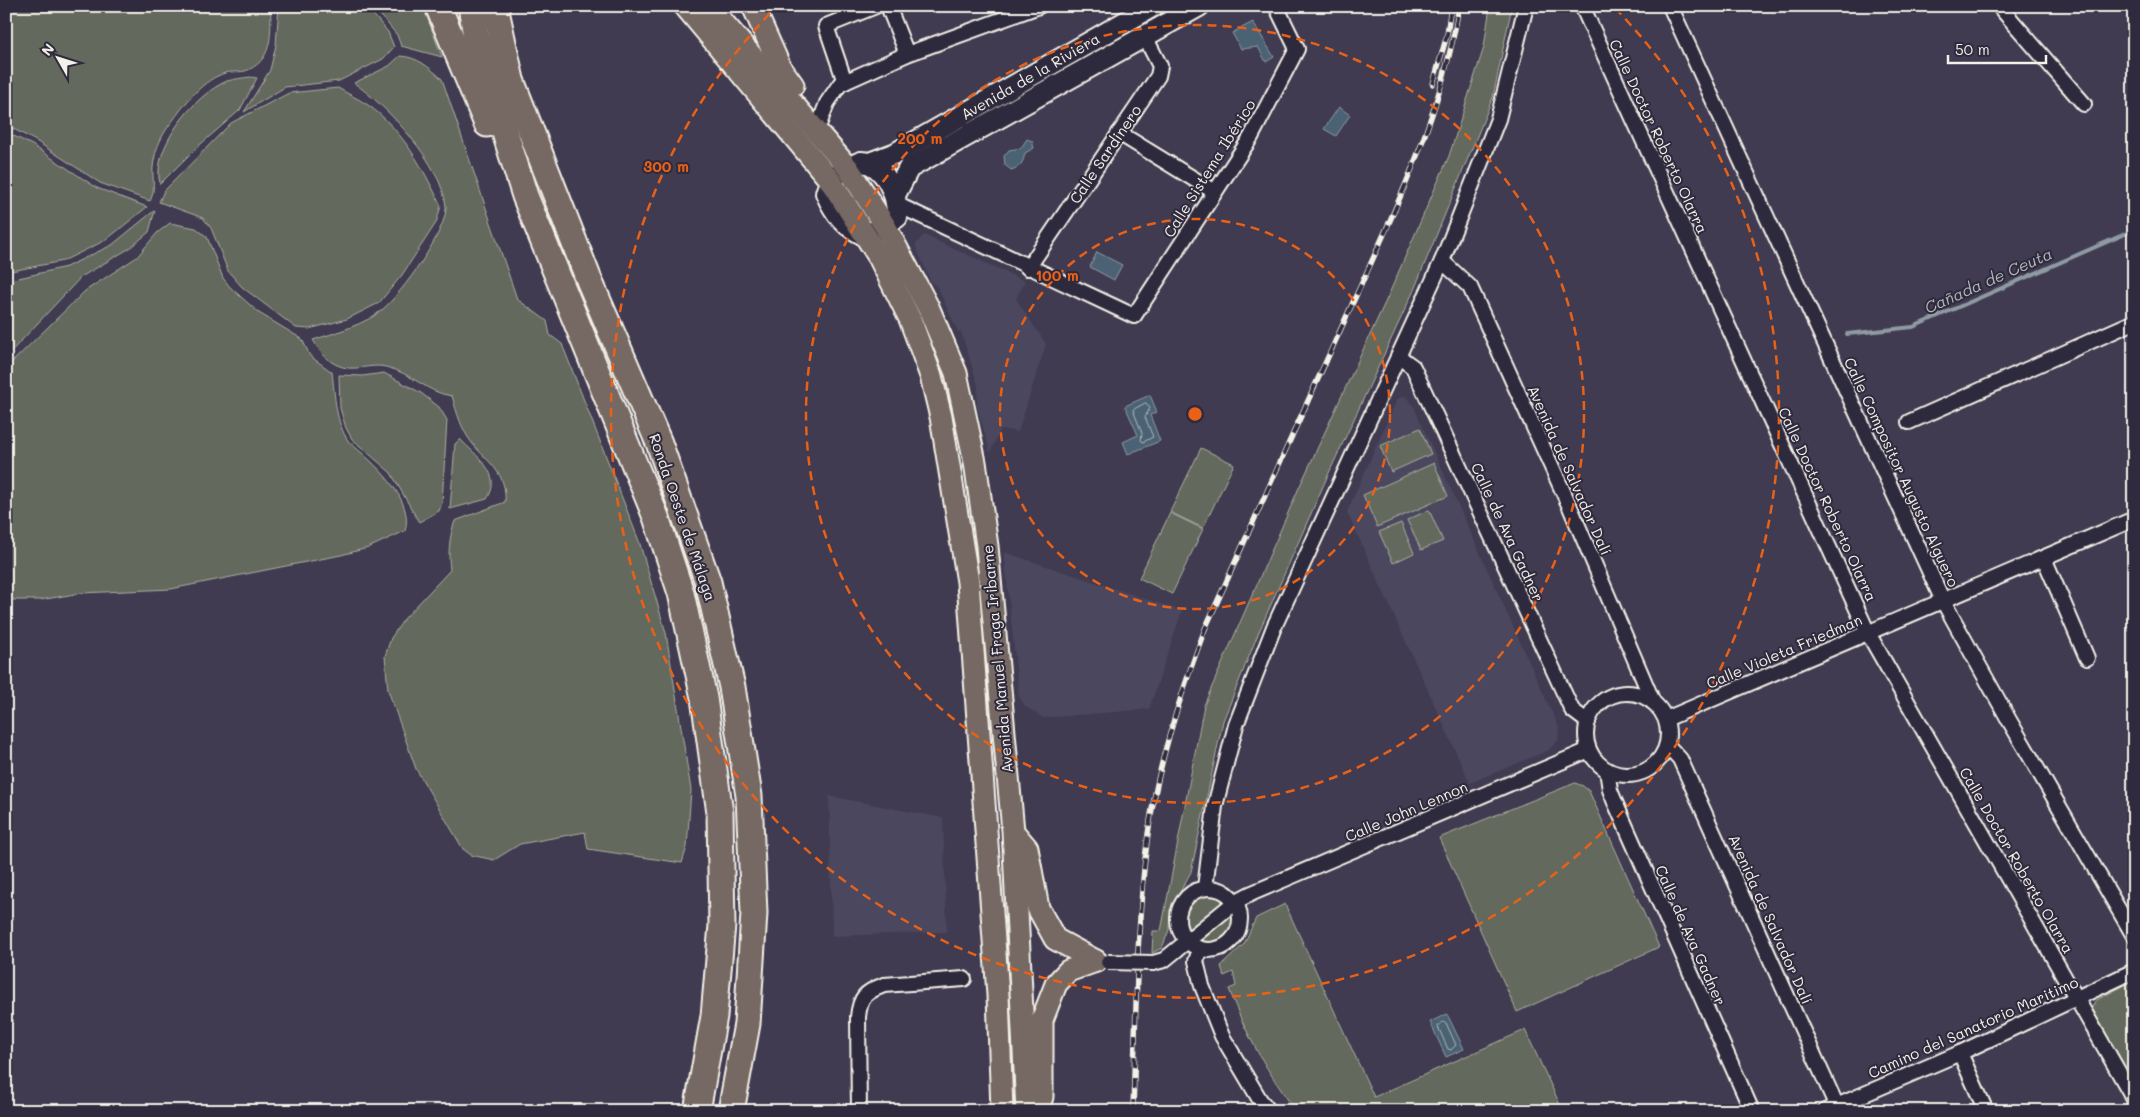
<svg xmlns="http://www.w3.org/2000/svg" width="2140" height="1117" font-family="Mali,sans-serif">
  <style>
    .built { fill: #4c475f }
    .green { fill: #646a5d; stroke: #acaea2 }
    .water { fill: #4b6275; stroke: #8f9ba3 }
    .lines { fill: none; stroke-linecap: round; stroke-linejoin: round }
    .shore { stroke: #b0b8ba; stroke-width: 1 }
    .stream { stroke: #8f9ba3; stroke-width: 4 }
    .street-casing { stroke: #f4f1e8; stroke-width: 18 }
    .secondary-casing { stroke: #f4f1e8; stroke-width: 24 }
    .primary-casing { stroke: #f4f1e8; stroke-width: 25 }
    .highway-casing { stroke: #f4f1e8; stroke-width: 29 }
    .street { stroke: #2f2a3d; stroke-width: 14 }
    .secondary { stroke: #2f2a3d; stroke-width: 20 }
    .primary { stroke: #766964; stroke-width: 21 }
    .highway { stroke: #766964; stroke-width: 25 }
    .rail-casing { stroke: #f4f1e8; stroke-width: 5.5 }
    .rail { stroke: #2f2a3d; stroke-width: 4; stroke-dasharray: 11; stroke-linecap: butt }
    .street-bridge-casing { stroke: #f4f1e8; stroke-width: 18; stroke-linecap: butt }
    .street-bridge { stroke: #2f2a3d; stroke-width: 14 }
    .ring { fill: none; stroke: #e96117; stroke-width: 2.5; stroke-dasharray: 9 6 }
    .labels { text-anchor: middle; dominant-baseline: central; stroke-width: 4; stroke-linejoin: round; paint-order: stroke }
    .street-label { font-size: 15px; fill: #f4f1e8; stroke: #2f2a3d }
    .water-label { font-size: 16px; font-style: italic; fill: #b0b8ba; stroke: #2f2a3d }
    .centre { fill: #e96117; stroke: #2f2a3d; stroke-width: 2.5 }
    .ring-label { font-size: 15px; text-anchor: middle; font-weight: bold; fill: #e96117; stroke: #2f2a3d; stroke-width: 4; stroke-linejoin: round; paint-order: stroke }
  </style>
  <rect width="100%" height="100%" fill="#403b51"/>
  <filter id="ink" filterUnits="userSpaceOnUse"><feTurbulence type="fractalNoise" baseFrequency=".02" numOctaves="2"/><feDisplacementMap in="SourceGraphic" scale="10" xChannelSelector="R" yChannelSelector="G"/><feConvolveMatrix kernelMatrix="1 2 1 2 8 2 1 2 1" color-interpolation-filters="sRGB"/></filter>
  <g filter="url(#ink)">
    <g class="built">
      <polygon points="924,235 1025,281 1016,299 1046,344 1018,432 1001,429 990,453 977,406 978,385 961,332 958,332 938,288 931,282 915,245"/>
      <polygon points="1403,396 1406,397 1412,403 1559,728 1558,740 1549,750 1470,783 1347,512 1397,399"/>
      <polygon points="1004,552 1182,611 1149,709 1043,718 1025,706 1019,696"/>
      <polygon points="829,796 943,818 947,932 832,936"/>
    </g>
    <g class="green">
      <path d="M6 6H271C270 30 275 58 248 70 241 73 232 71 225 73 203 80 187 101 174 119 162 134 155 148 153 167 152 179 156 190 150 201L100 183 36 141 6 125Z"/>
      <polygon points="279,6 366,6 388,32 394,47 383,59 339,81 285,87 244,112 270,70 276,45"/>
      <polygon points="373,6 423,6 442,57 401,46 397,35"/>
      <polygon points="1490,6 1512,6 1493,97 1414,290 1328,475 1258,634 1223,721 1191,872 1170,910 1169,930 1162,948 1152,953 1153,931 1161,931 1204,705 1298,490 1389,294 1449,156 1484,47"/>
      <path d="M400 56C418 57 429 67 442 79L517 299 547 321 550 335 562 344 639 541 666 633 691 790 687 847 682 863 588 849 585 832 520 844 494 860 471 855 463 849 416 769 388 690 385 656 391 638 404 619 450 570C448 553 449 537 455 521L505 502C507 472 488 463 472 443 461 429 457 413 452 396 427 393 412 373 386 367 370 363 354 373 337 365 326 360 319 350 313 340 334 333 367 324 383 309 402 293 447 231 446 207 443 165 387 106 354 83L389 66Z"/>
      <path d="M250 77 257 78 240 110 194 150 160 184C151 148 195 94 227 81 234 79 243 78 250 77Z"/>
      <path d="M338 88C348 94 359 99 368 105 402 129 424 169 441 206L436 223 402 275 379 303 347 319 309 329 296 328 242 287 228 271 211 228 203 218 159 202 164 191 231 123 289 93Z"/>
      <polygon points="6,132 32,145 97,188 147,207 106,240 63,261 6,272"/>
      <polygon points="155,210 149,232 130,248 81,277 6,357 6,281 66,267 112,245"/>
      <path d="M170 223 196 228 207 237 223 278 230 287 259 313 302 339 310 356 332 372C335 396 335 422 349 442 372 461 415 498 405 531L368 548 341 555 171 589 81 593 40 600H6V368L85 291 137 257 157 233Z"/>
      <polygon points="384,373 421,393 439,407 447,420 442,503 439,511 419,522 391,473 352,439 346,428 340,408 339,375 362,376"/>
      <polygon points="1420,428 1431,454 1391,472 1380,446"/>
      <path d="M460 439C476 456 504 474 487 499L450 509 455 444Z"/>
      <polygon points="1201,448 1234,464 1203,528 1170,512"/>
      <polygon points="1434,463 1448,496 1377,527 1363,495"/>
      <polygon points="1429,510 1443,541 1421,550 1407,520"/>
      <polygon points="1170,513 1203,529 1172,594 1139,578"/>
      <polygon points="1401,523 1414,553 1393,563 1379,532"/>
      <polygon points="1575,783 1583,786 1589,791 1659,947 1517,1012 1439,838"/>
      <path d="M1207 894H1215L1226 899 1183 933C1179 915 1188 899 1207 894Z"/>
      <path d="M1285 904 1374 1097 1525 1030 1563 1111H1296C1268 1073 1245 1034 1229 989L1236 986 1233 972 1224 976 1221 966 1244 944 1256 918Z"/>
      <path d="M1234 913C1234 934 1216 945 1196 945Z"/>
      <polygon points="2134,980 2134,1084 2092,1008 2095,1001"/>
    </g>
    <g class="water">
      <polygon points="1253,22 1274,57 1266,62 1258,47 1241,49 1232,33"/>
      <polygon points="1339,107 1350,115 1336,136 1324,129"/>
      <path d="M1027 139 1032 141 1034 148 1025 153C1023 163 1021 167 1011 170L1005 165 1004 156 1009 150 1021 148Z"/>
      <polygon points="1097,252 1122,265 1114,280 1090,267"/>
      <polygon points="1150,395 1157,412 1150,415 1160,441 1128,454 1123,442 1138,435 1125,406"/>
      <polygon points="1447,1014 1464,1049 1446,1057 1430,1022"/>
    </g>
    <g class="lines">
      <g class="shore">
        <polygon points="1146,403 1150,408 1145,417 1153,437 1143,442 1141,440 1142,433 1133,410"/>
        <polygon points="1443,1022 1446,1023 1456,1045 1451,1050 1448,1049 1438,1027"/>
      </g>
      <polyline class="stream" points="1847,334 1913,327 2134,230"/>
      <defs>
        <g id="street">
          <polyline points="888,6 907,54"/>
          <polyline points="1582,6 1868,633 2134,1099"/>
          <polyline points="1670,6 1943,601 2009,720 2134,936"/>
          <polyline points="1999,6 2084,104"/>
          <polyline points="845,82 826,26 876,6"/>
          <polyline points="820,122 827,103 840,84 907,54 1039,6"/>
          <polyline points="1119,133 1215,192"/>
          <polyline points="898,205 1134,316 1251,137 1297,49 1276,6"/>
          <polyline points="1442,261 1470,287 1570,507 1653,702"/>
          <polyline points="1028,268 1158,76 1160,66 1145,37"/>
          <polyline points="1398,356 1413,367 1572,710 1588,722"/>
          <polyline points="1909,422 2134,322"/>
          <polyline points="2044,558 2087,658"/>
          <circle cx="1627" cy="734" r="41"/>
          <polyline points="1666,719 2134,519"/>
          <polyline points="1667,745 1680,759 1839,1111"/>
          <polyline points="1607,770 1610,790 1614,800 1752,1111"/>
          <circle cx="1209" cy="919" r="31"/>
          <polyline points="1205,888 1215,806 1236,725 1274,627 1442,261 1498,119 1526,6"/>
          <polyline points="1200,949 1196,961 1202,986 1222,1036 1260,1100 1269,1111"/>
          <polyline points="1153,963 1164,960 1235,902 1250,894 1589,750"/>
          <polyline points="1960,1053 1986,1111"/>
          <path d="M859 1111 858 1017C860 997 865 992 884 985L964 979"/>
          <polyline points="1825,1111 1960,1053 2134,971"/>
        </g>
        <g id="secondary">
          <path d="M861 162C885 163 898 196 897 217L867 236C846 228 835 214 826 193 832 173 843 170 861 162Z"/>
          <polyline points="872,162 896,153 1153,6"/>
          <polyline points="895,195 909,168 1199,6"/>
        </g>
        <g id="primary">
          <polyline points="685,6 830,180 879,257 910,319 931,376 941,417 968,582 998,995 1002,1111"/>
          <polyline points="709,6 848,168 885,226 929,309 956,373 975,462 987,546 1013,831 1027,1111"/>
          <polyline points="753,6 780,67 793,85"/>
          <polyline points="1016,835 1027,848 1038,908 1055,939 1096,961"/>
          <polyline points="1037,1111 1042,1097 1042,1020 1056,984 1068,971 1096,961"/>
        </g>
        <g id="highway">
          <polyline points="438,6 487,124"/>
          <polyline points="471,6 476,36 495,101 525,196 656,517 681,593 704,698 720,813 722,925 714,1016 697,1111"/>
          <polyline points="495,6 511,80 589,280 659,443 708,582 732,687 749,796 754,913 747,1024 731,1111"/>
        </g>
      </defs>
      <use href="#street" class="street-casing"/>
      <use href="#secondary" class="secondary-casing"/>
      <use href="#primary" class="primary-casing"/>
      <use href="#highway" class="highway-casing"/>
      <use href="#street" class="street"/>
      <use href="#secondary" class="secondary"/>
      <use href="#primary" class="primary"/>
      <use href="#highway" class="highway"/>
      <defs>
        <g id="rail">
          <polyline points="1433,84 1447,35 1451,6"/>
          <path d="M1133 1111C1136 1019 1136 925 1148 834 1158 763 1180 696 1205 629 1251 527 1297 424 1344 322 1390 221 1442 117 1459 6"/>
        </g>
      </defs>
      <use href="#rail" class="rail-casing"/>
      <use href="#rail" class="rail"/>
      <defs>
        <polyline id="street-bridge" points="1108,962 1153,963"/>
      </defs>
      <use href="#street-bridge" class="street-bridge-casing"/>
      <use href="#street-bridge" class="street-bridge"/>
    </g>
  </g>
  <g class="ring">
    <circle cx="1195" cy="414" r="195"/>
    <circle cx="1195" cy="414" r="389"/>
    <path d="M1615 8A584 584 0 1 1 775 8"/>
  </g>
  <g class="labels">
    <g class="street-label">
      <text transform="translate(1030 76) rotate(-30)">Avenida de la Riviera</text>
      <text transform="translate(1659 136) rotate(65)">Calle Doctor Roberto Olarra</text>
      <text transform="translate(1105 154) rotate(-56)">Calle Sardinero</text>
      <text transform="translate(1209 168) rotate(-58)">Calle Sistema Ibérico</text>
      <text transform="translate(1570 470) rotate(66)">Avenida de Salvador Dalí</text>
      <text transform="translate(1902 472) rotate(65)">Calle Compositor Augusto Alguero</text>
      <text transform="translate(1828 504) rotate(65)">Calle Doctor Roberto Olarra</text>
      <text transform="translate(683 517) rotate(71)">Ronda Oeste de Málaga</text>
      <text transform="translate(1508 532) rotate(65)">Calle de Ava Gadner</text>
      <text transform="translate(1784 651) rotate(-23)">Calle Violeta Friedman</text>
      <text transform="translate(997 659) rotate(-95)">Avenida Manuel Fraga Iribarne</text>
      <text transform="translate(1406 811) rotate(-23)">Calle John Lennon</text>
      <text transform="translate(2017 860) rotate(60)">Calle Doctor Roberto Olarra</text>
      <text transform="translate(1771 919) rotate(66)">Avenida de Salvador Dalí</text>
      <text transform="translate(1691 935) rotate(66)">Calle de Ava Gadner</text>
      <text transform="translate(1973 1027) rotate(-24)">Camino del Sanatorio Maritimo</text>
    </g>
    <g class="water-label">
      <text transform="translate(1988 280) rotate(-24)">Cañada de Ceuta</text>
    </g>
  </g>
  <circle cx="1195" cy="414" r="8" class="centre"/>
  <g class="ring-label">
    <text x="920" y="144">200 m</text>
    <text x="666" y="172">300 m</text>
    <text x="1057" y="281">100 m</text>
  </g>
  <rect width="2140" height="1117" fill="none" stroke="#2f2a3d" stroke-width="25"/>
  <rect x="12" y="12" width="2115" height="1092" fill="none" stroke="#f4f1e8" stroke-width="2" filter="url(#ink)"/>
  <g transform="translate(58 58) rotate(309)" stroke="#2f2a3d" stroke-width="4" paint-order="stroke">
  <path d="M0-4L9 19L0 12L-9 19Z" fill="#f4f1e8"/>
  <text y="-8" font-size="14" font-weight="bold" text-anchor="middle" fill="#f4f1e8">N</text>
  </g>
  <path d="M1948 55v8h98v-8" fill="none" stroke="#f4f1e8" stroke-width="2.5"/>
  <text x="1955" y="55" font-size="15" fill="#f4f1e8" stroke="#2f2a3d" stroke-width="4" paint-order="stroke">50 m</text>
</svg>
